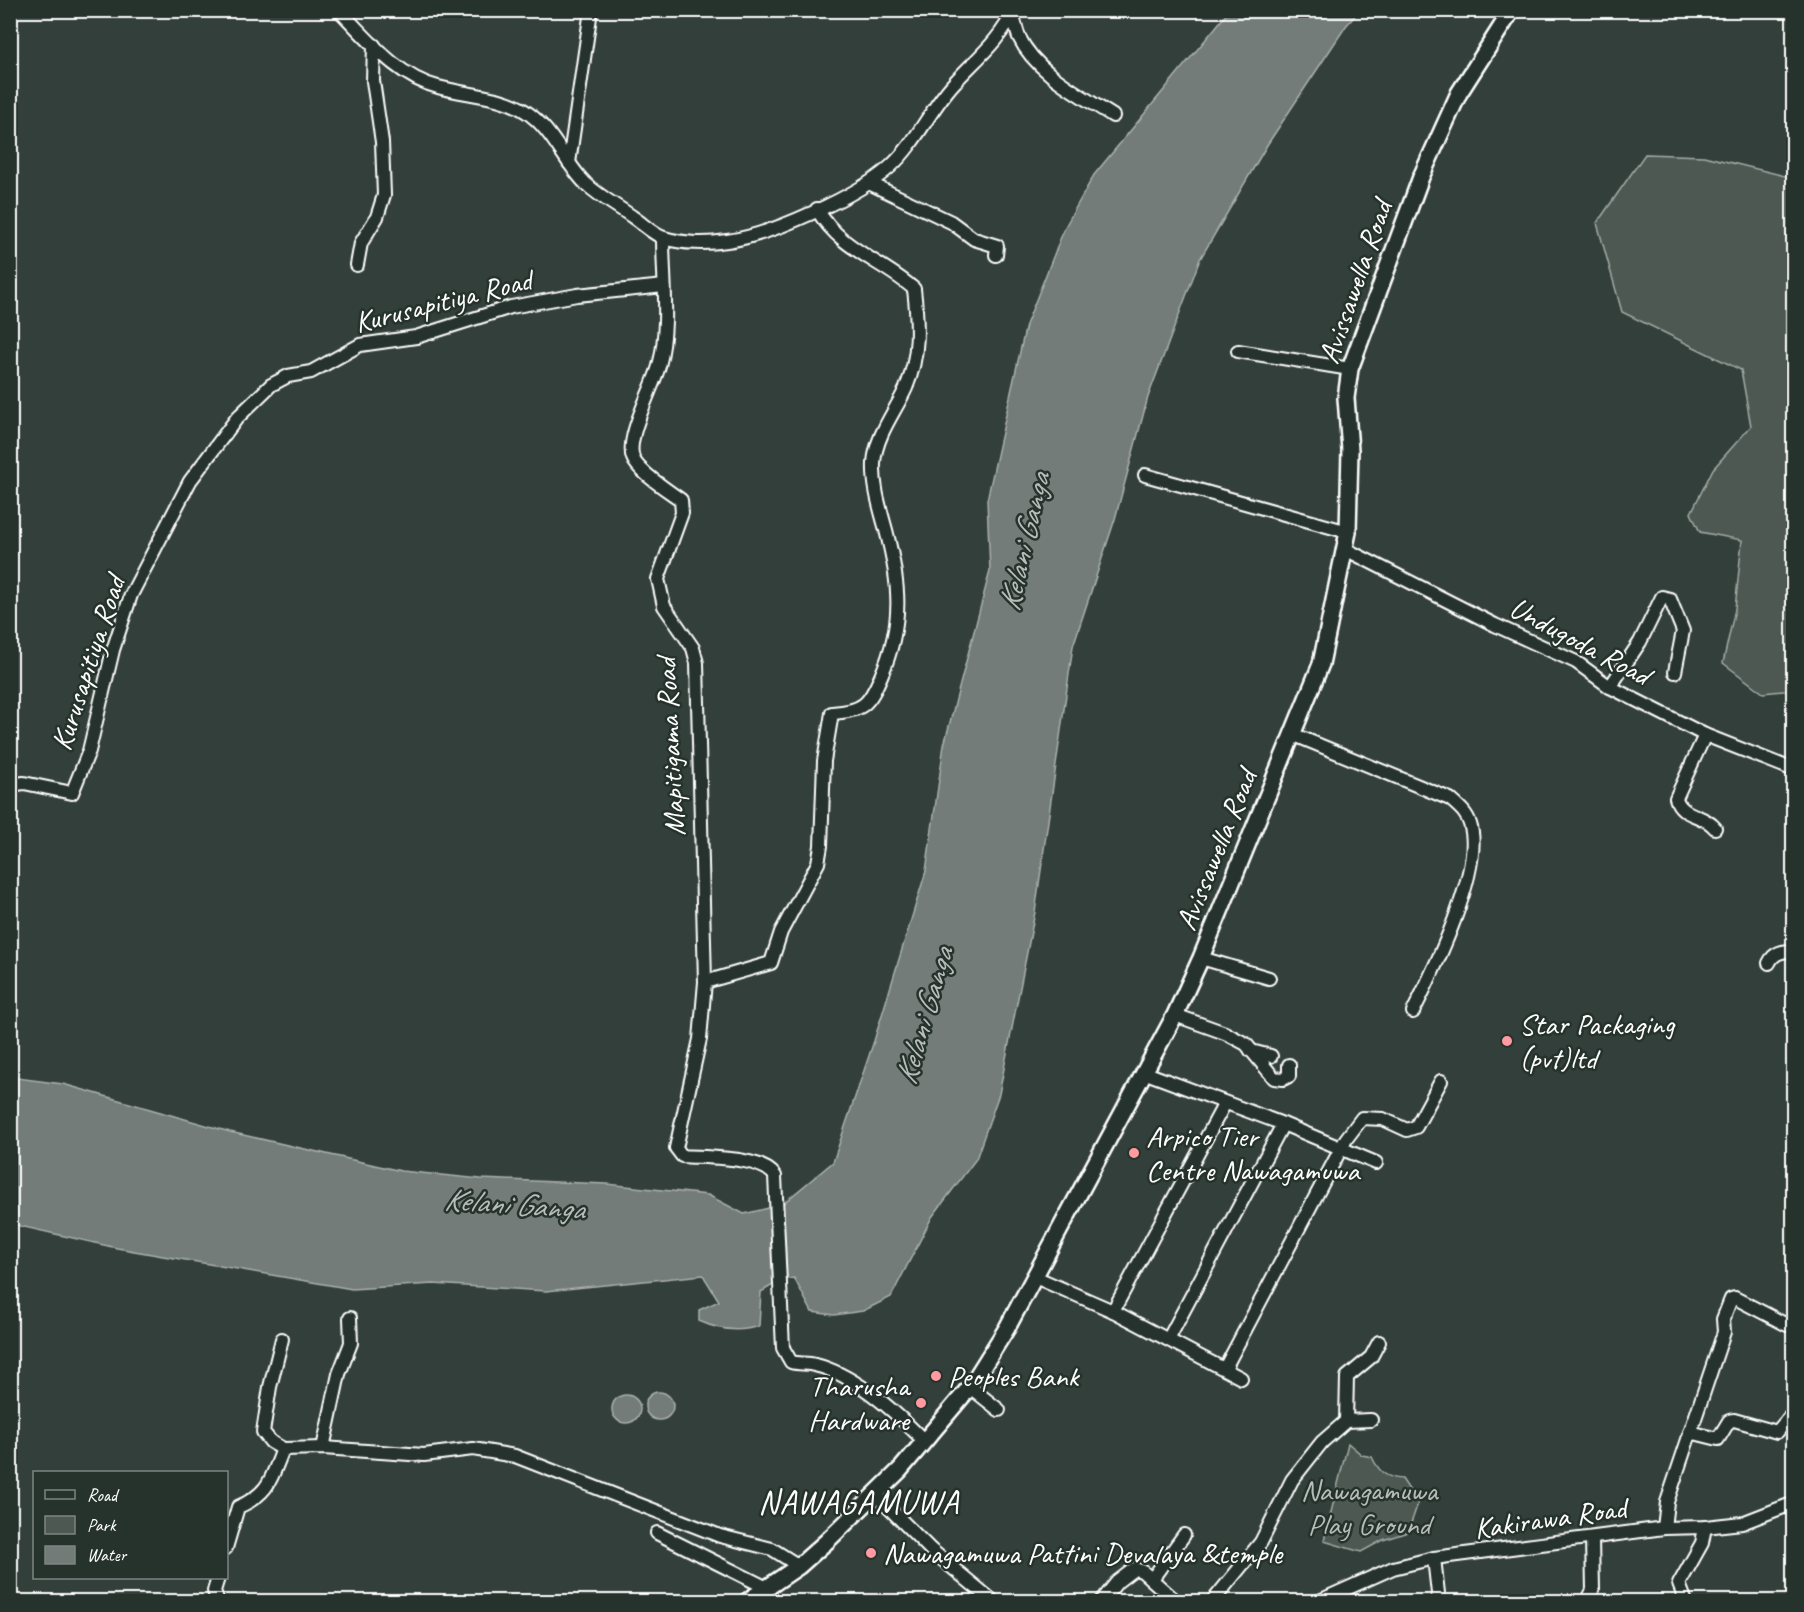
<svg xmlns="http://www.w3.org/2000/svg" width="1804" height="1612" font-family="Caveat,sans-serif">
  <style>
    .green { fill: #4d5853; stroke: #a6aca9; stroke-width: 1.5 }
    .water { fill: #737b78; stroke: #abb0ae; stroke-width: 1.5 }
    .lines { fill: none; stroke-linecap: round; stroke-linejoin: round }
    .minor-casing { stroke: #fff; stroke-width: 16 }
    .major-casing { stroke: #fff; stroke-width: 20 }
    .minor { stroke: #26332d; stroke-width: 12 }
    .major { stroke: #26332d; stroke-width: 15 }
    .poi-dot { fill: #ff9aa2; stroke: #26332d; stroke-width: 2 }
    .labels { text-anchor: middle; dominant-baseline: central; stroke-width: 5; stroke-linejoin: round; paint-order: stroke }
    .street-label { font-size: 30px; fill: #fff; stroke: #26332d }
    .poi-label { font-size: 30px; fill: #fff; stroke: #26332d; text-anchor: start }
    .park-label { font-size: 30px; fill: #b8bcba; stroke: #26332d }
    .water-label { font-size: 32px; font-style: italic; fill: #b9bdbc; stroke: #26332d }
    .quarter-label { font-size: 33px; letter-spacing: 1.5px; fill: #fff; stroke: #26332d }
  </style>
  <rect width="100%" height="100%" fill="#333f3a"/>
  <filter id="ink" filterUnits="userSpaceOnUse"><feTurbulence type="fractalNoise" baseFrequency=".0167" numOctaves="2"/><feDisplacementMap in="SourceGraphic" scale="12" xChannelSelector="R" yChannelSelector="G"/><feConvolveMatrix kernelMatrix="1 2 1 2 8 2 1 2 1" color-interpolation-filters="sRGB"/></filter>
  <g filter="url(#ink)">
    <g class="green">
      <polygon points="1645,154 1704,156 1793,178 1793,690 1763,693 1723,663 1735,609 1742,540 1700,532 1691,513 1713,469 1751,426 1741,370 1622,312 1597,223"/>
      <path d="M1348 1443 1362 1455 1372 1457C1379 1472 1386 1478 1402 1479L1418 1503 1408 1532 1383 1540 1361 1552 1324 1541Z"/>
    </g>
    <g class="water">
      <path d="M1229 11H1359L1346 26 1267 145 1200 259 1148 397 1115 519 1073 646 1035 912 999 1094 976 1159 932 1217 891 1297 863 1311 834 1315 812 1312 794 1278 781 1280 761 1292 759 1326C738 1333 719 1330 699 1321V1310L719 1301 703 1275 546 1291 433 1284 352 1289 117 1248 11 1224 10 1077 63 1084 230 1132 401 1171 481 1179 607 1184 708 1195 744 1214 781 1205 833 1162 874 1041 926 871 944 745 990 571 987 500 1026 325 1065 227 1094 175Z"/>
      <circle cx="659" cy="1406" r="14"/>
      <circle cx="626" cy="1409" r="14"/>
    </g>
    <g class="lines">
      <defs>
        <g id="minor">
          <path d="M339 10C368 39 397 77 438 87 466 95 501 95 525 111 552 128 564 162 586 184 600 197 619 207 634 218 643 224 654 235 664 238 683 244 708 244 727 241 769 236 860 195 891 166 917 142 930 109 954 83 976 59 1000 41 1014 10"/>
          <path d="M1012 14C1015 21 1016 30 1019 37 1036 73 1081 95 1113 116"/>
          <polyline points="569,163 591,10"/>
          <polyline points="869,183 951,222 974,239 997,246 996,255"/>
          <path d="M663 238C663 280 670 325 659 366 653 388 625 438 633 458 638 472 669 491 681 500L682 513 658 579 664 606 693 648 697 663 705 982 700 1039 676 1148 682 1156C706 1158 762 1156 775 1176L783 1348 791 1362C798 1364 804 1363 810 1364 852 1371 897 1413 925 1442"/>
          <polyline points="357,265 361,243 377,217 384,195 382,142 373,81 374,45"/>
          <polyline points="1238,351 1350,369"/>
          <polyline points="1145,475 1348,532"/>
          <polyline points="1345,549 1495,625 1576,662 1610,687 1705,735 1794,770"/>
          <polyline points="1610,687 1640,642 1662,597 1670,599 1683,631 1675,672"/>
          <path d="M1292 734 1450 799C1459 807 1467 813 1470 824 1485 867 1433 972 1413 1012"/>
          <path d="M1705 735 1676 798C1681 817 1704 814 1715 828"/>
          <polyline points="10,785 24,783 72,793 89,751 113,650 131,595 190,481 237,418 271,385 288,376 311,372 360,345 416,337 511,307 577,295 664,286"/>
          <polyline points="1201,958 1269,978"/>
          <path d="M1769 963C1774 952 1783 951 1794 951"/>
          <path d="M705 982 771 963 781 932 818 863 821 846 824 761 832 713C864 711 869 704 881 676 904 623 900 584 886 530 880 508 873 486 874 463 876 435 895 412 906 388 920 355 918 324 914 289 883 261 840 250 817 209"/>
          <polyline points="1175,1015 1225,1033 1246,1044 1274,1078 1283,1079 1289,1076 1289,1065"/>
          <polyline points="1251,1051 1271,1056"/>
          <polyline points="1146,1073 1283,1124 1376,1163"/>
          <polyline points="1035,1277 1113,1311 1241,1378"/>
          <polyline points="1113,1311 1225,1103"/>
          <polyline points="1169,1338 1283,1124"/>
          <polyline points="282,1339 270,1387 263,1432 271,1442 283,1449"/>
          <polyline points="1225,1368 1346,1139 1362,1118 1383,1119 1407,1130 1416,1127 1441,1081"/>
          <polyline points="970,1387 999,1410"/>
          <polyline points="1346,1421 1347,1377 1371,1357 1379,1342"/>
          <polyline points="1690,1432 1718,1439 1729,1421 1734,1420 1777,1432 1794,1412"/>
          <polyline points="323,1448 339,1374 351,1343 350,1318"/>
          <polyline points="875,1494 931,1550 994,1602"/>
          <polyline points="1664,1528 1667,1502 1724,1332 1723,1319 1731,1299 1735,1298 1787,1325"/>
          <polyline points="657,1533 769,1589"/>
          <path d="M226 1548 238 1507C269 1494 271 1479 283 1449L323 1448 424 1455 473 1449 515 1456 720 1536 772 1549 799 1566"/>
          <polyline points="1434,1558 1439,1602"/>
          <polyline points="1152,1579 1184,1535"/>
          <polyline points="218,1602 214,1591 218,1578"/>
          <polyline points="1101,1602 1117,1582 1134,1569 1142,1571 1177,1602"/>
          <polyline points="1212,1602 1261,1542 1292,1480 1322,1442 1346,1421 1371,1420"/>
          <polyline points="1317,1602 1393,1568 1434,1558 1664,1528 1705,1527 1742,1523 1794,1503"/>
          <polyline points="1587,1602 1593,1590 1592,1538"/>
          <polyline points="1686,1602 1679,1584 1702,1543 1705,1527"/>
        </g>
        <polyline id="major" points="746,1602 799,1566 827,1541 900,1470 970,1387 1007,1328 1175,1015 1201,958 1321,664 1348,532 1350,450 1346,398 1350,369 1421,177 1459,93 1512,10"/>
      </defs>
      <use href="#minor" class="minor-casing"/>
      <use href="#major" class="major-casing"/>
      <use href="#minor" class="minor"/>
      <use href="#major" class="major"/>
    </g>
  </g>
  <g class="poi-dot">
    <circle cx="1507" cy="1041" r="6"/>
    <circle cx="1134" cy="1153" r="6"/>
    <circle cx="936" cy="1376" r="6"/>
    <circle cx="921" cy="1403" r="6"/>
    <circle cx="871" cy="1553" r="6"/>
  </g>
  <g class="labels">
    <g class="street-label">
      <text transform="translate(1355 282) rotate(-71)">Avissawella Road</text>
      <text transform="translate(443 301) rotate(-14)">Kurusapitiya Road</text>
      <text transform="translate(1580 641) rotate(28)">Undugoda Road</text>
      <text transform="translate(88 663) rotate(-72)">Kurusapitiya Road</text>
      <text transform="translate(670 747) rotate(-93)">Mapitigama Road</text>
      <text transform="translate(1216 850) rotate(-68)">Avissawella Road</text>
      <text transform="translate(1550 1518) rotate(-8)">Kakirawa Road</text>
    </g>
    <g class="poi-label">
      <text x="1519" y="1024">Star Packaging<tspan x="1519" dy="34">(pvt)ltd</tspan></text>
      <text x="1146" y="1136">Arpico Tier<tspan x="1146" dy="34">Centre Nawagamuwa</tspan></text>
      <text x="948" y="1376">Peoples Bank</text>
      <text x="909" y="1386" text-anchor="end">Tharusha<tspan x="909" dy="34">Hardware</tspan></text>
      <text x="883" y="1553">Nawagamuwa Pattini Devalaya &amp;temple</text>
    </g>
    <g class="park-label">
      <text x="1369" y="1490">Nawagamuwa<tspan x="1369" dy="34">Play Ground</tspan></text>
    </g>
    <g class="water-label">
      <text transform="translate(1024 542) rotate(-77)">Kelani Ganga</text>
      <text transform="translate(924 1016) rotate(-74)">Kelani Ganga</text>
      <text transform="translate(514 1204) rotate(4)">Kelani Ganga</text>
    </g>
    <g class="quarter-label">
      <text x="859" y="1502">NAWAGAMUWA</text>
    </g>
  </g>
  <rect width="1804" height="1612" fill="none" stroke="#26332d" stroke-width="36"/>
  <rect x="18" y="18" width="1768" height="1576" fill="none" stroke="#fff" stroke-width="2" filter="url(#ink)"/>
  <rect x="33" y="1471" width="195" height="108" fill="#26332d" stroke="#7d8581" stroke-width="1.5"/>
  <rect x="45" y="1490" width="30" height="9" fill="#26332d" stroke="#7d8581" stroke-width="1.5"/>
  <text x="87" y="1501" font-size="18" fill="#ffffff">Road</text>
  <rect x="45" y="1516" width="30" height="18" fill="#4d5853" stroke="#7d8581" stroke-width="1.5"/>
  <text x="87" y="1531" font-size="18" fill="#ffffff">Park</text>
  <rect x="45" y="1546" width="30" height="18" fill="#737b78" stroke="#7d8581" stroke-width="1.5"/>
  <text x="87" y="1561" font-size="18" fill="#ffffff">Water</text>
</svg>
